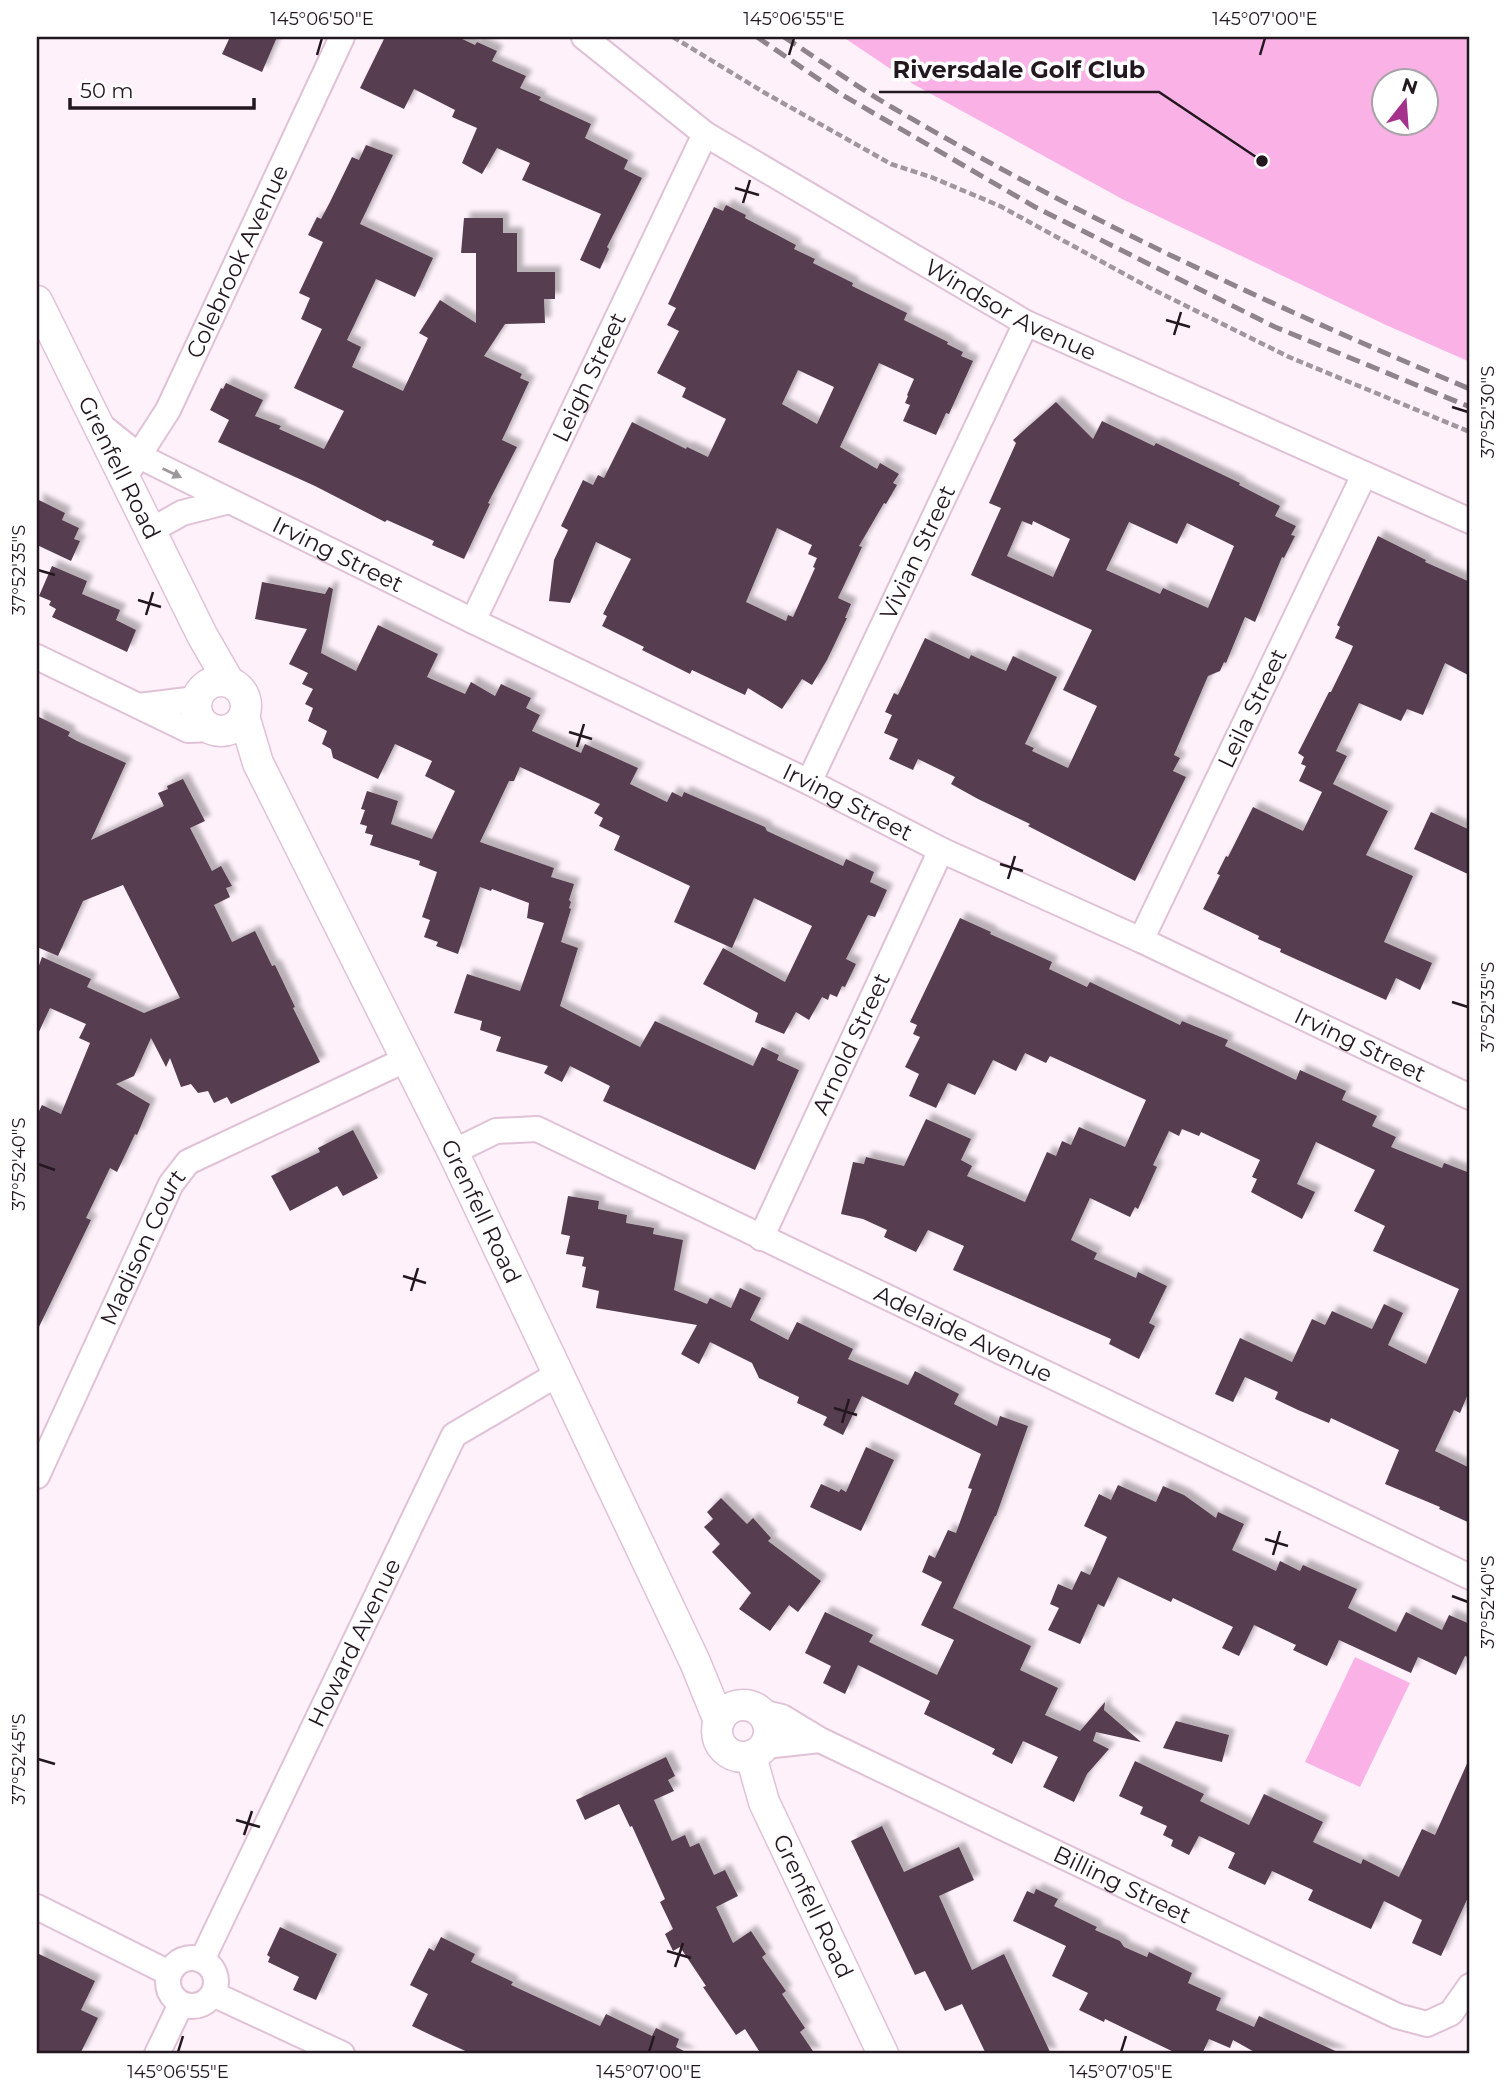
<svg xmlns="http://www.w3.org/2000/svg" width="1507" height="2091" font-family="Montserrat,sans-serif">
  <style>
    .green { fill: #fab2e6; fill-rule: evenodd }
    .building { fill: #563d4f; fill-rule: evenodd; filter: url(#shadow) }
    .lines { fill: none; stroke-linecap: round; stroke-linejoin: round }
    .minor-casing { stroke: #e0c1d6; stroke-width: 28 }
    .tertiary-casing { stroke: #e0c1d6; stroke-width: 33 }
    .path { stroke: #a2969e; stroke-width: 4.5; stroke-dasharray: 7 3.5; stroke-linecap: butt }
    .minor { stroke: #fff; stroke-width: 24 }
    .tertiary { stroke: #fff; stroke-width: 30 }
    .rail { stroke: #8f838c; stroke-width: 5; stroke-dasharray: 14 7; stroke-linecap: butt }
    .oneway { fill: #9c979b }
    .ticks { fill: none; stroke: #231820; stroke-width: 2.5 }
    .labels { text-anchor: middle; dominant-baseline: central; stroke-width: 7; stroke-linejoin: round; paint-order: stroke }
    .street-label { font-size: 23px; fill: #231820; stroke: #fff }
    .leader { fill: none; stroke: #231820; stroke-width: 2.5 }
    .callout-dot { fill: #231820; stroke: #fff; stroke-width: 2.5 }
    .callout-label { font-size: 24px; text-anchor: middle; font-weight: bold; fill: #231820; stroke: #fff; stroke-width: 7; stroke-linejoin: round; paint-order: stroke }
    .neatline { fill: none; stroke: #231820; stroke-width: 2.5 }
    .ticks-label { font-size: 18px; text-anchor: middle; fill: #231820 }
  </style>
  <defs>
    <filter id="shadow"><feDropShadow dx="6" dy="-6" stdDeviation="2" flood-color="#0004"/></filter>
  </defs>
  <rect width="100%" height="100%" fill="#fef1fa"/>
  <g class="green">
    <path d="M843 37H1470V362L1386 325 1124 200 913 84ZM1384 80H1426V122H1384Z"/>
    <polygon points="1355,1657 1410,1683 1360,1787 1305,1762"/>
  </g>
  <g class="building">
    <polygon points="230,37 277,37 262,72 222,54"/>
    <polygon points="385,37 458,37 475,45 477,42 497,51 492,61 526,76 520,88 541,97 539,100 591,124 585,138 628,160 624,169 642,178 607,247 609,249 600,269 580,260 601,214 522,180 530,163 497,148 482,174 462,163 477,128 452,117 455,110 414,89 404,109 360,88"/>
    <polygon points="366,145 393,155 360,224 433,258 415,297 376,279 347,340 361,347 352,367 403,391 428,338 419,333 440,300 476,323 476,253 461,253 464,218 503,218 503,233 517,233 517,272 555,272 555,299 544,299 545,323 505,324 484,356 522,374 520,378 529,382 502,440 517,447 488,503 490,504 464,559 432,545 434,541 387,520 385,522 315,486 218,442 229,420 210,410 221,388 223,389 226,383 263,400 255,416 281,426 279,429 324,449 344,411 294,388 322,329 301,319 310,298 299,293 323,242 308,235 317,217 321,219 330,202 352,157 359,160"/>
    <path d="M726 205 746 215 745 218 796 245 794 249 815 259 813 263 853 283 852 286 907 313 904 320 948 342 947 344 963 352 961 356 973 361 949 414 946 413 936 435 903 421 910 405 905 403 908 396 907 395 914 379 879 363 840 447 877 469 880 463 899 474 893 483 897 485 886 504 884 503 859 546 862 547 838 598 851 604 845 618H847L827 660 812 685 802 679 782 709 748 688 745 695 692 670 690 674 642 650 644 647 602 626 607 616 603 614 631 559 596 542 570 603 549 601 554 560 568 530 561 526 583 480 593 485 598 475 604 478 632 422 686 449 687 447 708 457 726 419 682 397 686 388 657 373 679 331 667 325 676 308 668 304 714 207 723 211ZM798 370 834 387 817 424 782 404ZM777 528 812 545 808 554 817 558 813 567 815 568 793 617 788 615 786 621 746 602Z"/>
    <path d="M1056 402 1093 439 1102 421 1154 446 1156 443 1240 483 1239 485 1280 506 1275 516 1296 526 1291 535 1295 536 1284 558 1282 557 1255 622 1245 617 1226 663 1224 662 1220 671 1208 676 1174 755 1180 758 1173 771 1186 777 1135 881 1028 826 1030 824 978 799 951 784 955 777 918 759 913 770 889 759 898 739 884 733 892 715 885 712 894 693 898 695 925 638 969 659 971 655 1006 671 1013 656 1057 677 1025 744 1034 748 1032 751 1068 768 1097 706 1063 690 1092 630 971 575 1001 508 989 503 1016 443 1013 440ZM1022 521 1032 525 1033 521 1070 539 1053 577 1007 556ZM1129 522 1177 544 1187 523 1234 546 1208 608 1163 588 1160 594 1106 570Z"/>
    <polygon points="37,499 65,513 62,520 79,528 74,539 80,541 71,561 37,545"/>
    <polygon points="1378,536 1426,560 1425,562 1470,582 1470,676 1445,663 1423,715 1407,709 1401,721 1359,703 1336,751 1347,756 1333,784 1388,811 1366,855 1413,876 1384,942 1432,963 1420,990 1396,978 1386,1000 1280,952 1281,949 1258,939 1259,936 1203,909 1220,875 1217,874 1226,856 1228,857 1253,807 1303,831 1322,792 1299,781 1306,766 1301,764 1304,757 1298,753 1329,692 1331,692 1351,651 1353,646 1335,638 1340,627 1337,625"/>
    <polygon points="52,566 87,581 82,594 120,610 116,620 136,630 127,652 52,617 56,609 49,605 51,601 39,596"/>
    <polygon points="262,582 325,594 329,587 333,589 321,653 356,671 378,625 438,654 427,677 465,694 471,682 495,696 501,684 531,698 526,708 540,715 532,731 581,753 585,744 638,768 630,784 667,802 672,792 682,797 684,792 765,827 767,831 843,866 846,859 874,872 870,882 887,890 875,917 868,915 846,959 856,964 845,987 842,986 837,997 830,994 828,1000 822,997 809,1020 796,1012 784,1034 755,1022 758,1013 703,984 723,948 785,982 812,926 754,898 732,948 674,922 690,886 614,850 620,836 599,826 603,818 594,813 600,804 520,767 514,781 509,781 480,842 554,868 551,877 574,884 569,900 571,902 569,908 571,909 561,942 578,948 560,1006 640,1047 655,1021 753,1066 762,1047 779,1055 777,1060 799,1070 755,1170 603,1101 610,1086 570,1066 562,1082 544,1073 548,1066 496,1051 501,1037 480,1030 482,1021 454,1013 467,974 520,991 544,923 527,918 529,903 492,889 491,891 480,887 458,954 436,946 438,942 424,937 430,920 422,917 437,872 419,865 420,861 370,845 373,835 365,833 367,826 360,824 365,810 361,809 367,791 398,801 391,824 432,839 455,791 425,776 432,761 395,744 378,779 333,758 331,749 322,744 327,731 308,721 313,708 305,704 313,689 302,684 308,673 289,664 307,629 255,619"/>
    <polygon points="37,716 70,732 68,736 77,741 126,763 91,840 164,806 158,793 168,789 167,786 183,779 205,821 190,828 212,871 221,866 232,886 226,888 230,897 214,905 232,942 255,931 272,966 275,965 295,1007 293,1008 320,1062 231,1104 227,1097 214,1103 208,1091 198,1093 191,1084 181,1087 170,1058 166,1067 151,1038 134,1076 116,1084 150,1104 137,1135 135,1134 117,1172 110,1168 86,1218 91,1220 37,1331 37,1115 42,1105 61,1114 90,1043 79,1038 86,1024 50,1008 37,1036 37,971 42,957 91,979 87,987 144,1013 180,998 123,885 83,901 58,956 37,947"/>
    <polygon points="1431,812 1470,830 1470,875 1414,849"/>
    <polygon points="960,918 991,932 990,934 1052,962 1049,969 1087,987 1090,982 1180,1025 1182,1021 1228,1040 1225,1046 1296,1080 1300,1070 1346,1091 1342,1100 1377,1116 1372,1126 1396,1137 1391,1147 1442,1168 1444,1163 1470,1173 1470,1389 1460,1413 1454,1410 1435,1451 1470,1468 1470,1523 1439,1509 1440,1507 1385,1484 1399,1450 1331,1418 1329,1423 1298,1410 1275,1399 1278,1392 1245,1377 1233,1402 1215,1394 1240,1338 1292,1362 1312,1319 1325,1325 1332,1311 1372,1329 1384,1304 1403,1313 1388,1345 1426,1364 1459,1289 1373,1251 1385,1226 1354,1211 1375,1170 1316,1142 1297,1184 1315,1192 1302,1219 1251,1192 1257,1179 1252,1177 1260,1160 1201,1132 1199,1136 1182,1129 1179,1136 1169,1131 1153,1165 1157,1167 1138,1209 1135,1207 1130,1217 1090,1198 1071,1240 1097,1253 1094,1259 1136,1278 1138,1272 1167,1286 1149,1323 1155,1326 1139,1359 1109,1344 1111,1339 953,1270 964,1246 928,1230 916,1252 884,1237 887,1230 863,1219 841,1214 853,1162 864,1164 866,1157 904,1166 926,1119 971,1139 961,1160 972,1166 967,1176 1025,1202 1047,1152 1056,1156 1062,1141 1071,1145 1079,1127 1125,1147 1146,1100 1050,1056 1046,1063 1025,1053 1016,1071 993,1060 975,1095 948,1083 936,1108 909,1096 919,1074 905,1067 920,1037 913,1034 917,1025 910,1022"/>
    <polygon points="353,1130 378,1178 343,1196 337,1186 290,1211 271,1176 320,1152 318,1148"/>
    <polygon points="568,1196 599,1201 598,1209 627,1215 626,1223 654,1228 653,1234 683,1240 674,1290 707,1304 710,1298 731,1308 740,1288 761,1298 750,1320 788,1340 797,1322 853,1349 848,1359 908,1385 915,1371 959,1394 954,1404 997,1426 1000,1416 1028,1426 996,1516 995,1516 953,1608 1031,1646 1020,1670 1058,1688 1045,1715 1080,1731 1105,1702 1104,1710 1141,1742 1096,1732 1093,1741 1109,1749 1087,1774 1074,1802 1043,1787 1058,1757 1023,1741 1012,1764 992,1754 995,1749 924,1714 930,1701 858,1665 845,1694 823,1683 831,1666 805,1653 825,1612 873,1635 869,1642 937,1675 954,1640 921,1625 942,1582 922,1572 929,1555 935,1558 948,1530 956,1533 972,1489 968,1488 981,1454 862,1396 843,1435 823,1425 827,1417 797,1403 799,1397 759,1378 752,1363 710,1342 699,1364 681,1354 697,1325 596,1308 599,1291 582,1287 586,1267 582,1266 584,1257 566,1254 570,1236 561,1234"/>
    <polygon points="866,1447 894,1460 861,1531 810,1507 821,1484 839,1492 841,1489 846,1492"/>
    <polygon points="1118,1485 1156,1502 1163,1486 1184,1495 1216,1518 1218,1512 1244,1524 1232,1550 1276,1571 1280,1561 1300,1571 1303,1565 1357,1589 1348,1608 1396,1632 1406,1612 1442,1630 1449,1615 1470,1624 1470,1658 1465,1656 1456,1675 1418,1657 1411,1673 1339,1640 1327,1666 1293,1650 1296,1645 1254,1625 1239,1656 1222,1648 1233,1627 1173,1598 1171,1602 1118,1577 1104,1607 1098,1604 1080,1644 1048,1630 1059,1608 1050,1604 1058,1584 1072,1590 1081,1571 1090,1575 1107,1537 1084,1526 1099,1494 1111,1500"/>
    <polygon points="721,1498 747,1524 753,1518 771,1538 768,1541 821,1581 798,1612 789,1605 770,1631 739,1609 751,1593 712,1552 720,1544 704,1527 713,1519 707,1512"/>
    <polygon points="1176,1721 1229,1735 1222,1762 1163,1748"/>
    <polygon points="666,1757 675,1776 668,1780 674,1791 654,1800 672,1841 685,1835 690,1847 699,1843 714,1875 725,1870 738,1896 716,1907 733,1943 751,1931 766,1954 762,1957 786,1991 782,1994 805,2028 800,2032 815,2054 761,2054 745,2029 736,2035 703,1987 706,1986 680,1947 673,1951 665,1934 673,1929 660,1902 665,1899 632,1826 630,1827 619,1804 585,1820 576,1800"/>
    <polygon points="1470,1757 1470,1893 1441,1956 1412,1943 1422,1920 1384,1901 1371,1929 1308,1900 1313,1890 1272,1871 1265,1885 1228,1868 1235,1853 1199,1836 1189,1855 1171,1846 1173,1840 1163,1835 1167,1826 1140,1814 1143,1807 1119,1796 1135,1761 1204,1794 1200,1801 1249,1825 1264,1794 1323,1822 1313,1842 1361,1864 1363,1859 1399,1877 1422,1829 1435,1835"/>
    <polygon points="882,1826 904,1872 959,1847 974,1880 939,1896 972,1970 1004,1954 1051,2054 986,2054 962,2004 945,2011 925,1971 915,1975 851,1841"/>
    <polygon points="1036,1889 1058,1899 1054,1906 1097,1927 1095,1930 1120,1941 1124,1947 1147,1957 1149,1952 1192,1973 1188,1983 1221,1998 1216,2010 1254,2027 1259,2016 1342,2054 1258,2054 1233,2040 1230,2048 1209,2039 1202,2054 1178,2054 1105,2019 1104,2022 1079,2010 1088,1993 1052,1976 1066,1946 1013,1921 1027,1891 1034,1894"/>
    <polygon points="280,1927 337,1954 316,2000 293,1990 299,1977 268,1962 270,1957 267,1955"/>
    <polygon points="441,1937 475,1954 471,1962 513,1982 511,1985 600,2026 606,2014 652,2036 656,2028 679,2039 676,2047 690,2054 472,2054 435,2037 412,2026 428,1994 410,1985 429,1948 434,1951"/>
    <polygon points="37,1953 95,1981 81,2010 98,2018 80,2054 37,2054"/>
  </g>
  <g class="lines">
    <defs>
      <g id="minor">
        <path id="s1" d="M584 37 705 134 1026 323 1470 521"/>
        <path id="s2" d="M99 424 139 456 473 621 809 782 941 850 1141 940 1470 1097"/>
        <path id="s3" d="M130 469 168 410 342 37"/>
        <polyline points="150,531 182,513 229,501"/>
        <path id="s4" d="M473 621 705 134"/>
        <polyline points="37,657 188,730 211,729"/>
        <polyline points="139,706 196,699"/>
        <path id="s5" d="M809 782 1026 323"/>
        <path id="s6" d="M1141 940 1364 475"/>
        <path id="s7" d="M453 1152 496 1131 537 1129 1470 1577"/>
        <path id="s8" d="M761 1238 941 850"/>
        <path id="s9" d="M37 1476 171 1184 188 1162 405 1060"/>
        <path id="s10" d="M761 1712 782 1717 820 1740 1397 2016 1427 2024 1451 2013 1470 1986"/>
        <polyline points="765,1746 820,1740"/>
        <polyline points="37,1907 169,1973"/>
        <circle cx="192" cy="1982" r="24"/>
        <path id="s11" d="M202 1960 454 1435 558 1374"/>
        <polyline points="213,1994 342,2054"/>
        <polyline points="157,2054 181,2004"/>
      </g>
      <g id="tertiary">
        <path id="s12" d="M37 301 202 635 229 682"/>
        <circle cx="221" cy="706" r="25"/>
        <path id="s13" d="M244 716 258 763 453 1152 695 1662 719 1721"/>
        <circle cx="743" cy="1731" r="26"/>
        <path id="s14" d="M751 1756 764 1802 883 2054"/>
      </g>
    </defs>
    <use href="#minor" class="minor-casing"/>
    <use href="#tertiary" class="tertiary-casing"/>
    <polyline class="path" points="673,37 765,93 891,164 931,177 1000,206 1150,288 1289,357 1470,432"/>
    <use href="#minor" class="minor"/>
    <use href="#tertiary" class="tertiary"/>
    <g class="rail">
      <polyline points="757,37 839,93 1035,207 1275,327 1470,407"/>
      <path d="M784 37C821 61 857 87 895 109 1079 217 1274 307 1470 389"/>
    </g>
  </g>
  <defs><path id="oneway-solid" d="M-6-.8H1V-3.2L6.5 0L1 3.2V.8H-6Z" transform="scale(1.75)"/></defs>
  <use class="oneway" href="#oneway-solid" transform="translate(172 473) rotate(26)"/>
  <path class="ticks" d="M317 55 322 38M789 55 794 38M1260 55 1265 38M735 188 759 195M743 203 750 180M1166 320 1190 327M1174 335 1181 312M1452 407 1468 412M38 570 55 575M138 600 161 607M146 615 153 592M569 732 592 739M577 747 584 724M1000 864 1023 871M1008 879 1015 856M1452 1002 1468 1007M38 1164 55 1170M403 1276 426 1283M411 1291 418 1268M834 1408 857 1415M842 1423 849 1399M1265 1539 1288 1546M1273 1555 1280 1531M1452 1596 1468 1602M38 1759 55 1764M236 1820 260 1827M244 1835 252 1811M667 1951 691 1958M675 1967 683 1943M178 2052 183 2036M649 2052 654 2036M1121 2052 1126 2036"/>
  <g class="labels">
    <g class="street-label">
      <text stroke="none"><textPath href="#s3" startOffset="234">Colebrook Avenue</textPath></text>
      <text stroke="none"><textPath href="#s1" startOffset="508">Windsor Avenue</textPath></text>
      <text stroke="none"><textPath href="#s4" startOffset="270">Leigh Street</textPath></text>
      <text stroke="none"><textPath href="#s12" startOffset="186">Grenfell Road</textPath></text>
      <text stroke="none"><textPath href="#s5" startOffset="254">Vivian Street</textPath></text>
      <text stroke="none"><textPath href="#s2" startOffset="273">Irving Street</textPath></text>
      <text stroke="none"><textPath href="#s6" startOffset="257">Leila Street</textPath></text>
      <text stroke="none"><textPath href="#s2" startOffset="840">Irving Street</textPath></text>
      <text stroke="none"><textPath href="#s8" startOffset="214">Arnold Street</textPath></text>
      <text stroke="none"><textPath href="#s2" startOffset="1407">Irving Street</textPath></text>
      <text stroke="none"><textPath href="#s13" startOffset="550">Grenfell Road</textPath></text>
      <text stroke="none"><textPath href="#s9" startOffset="252">Madison Court</textPath></text>
      <text stroke="none"><textPath href="#s7" startOffset="562">Adelaide Avenue</textPath></text>
      <text stroke="none"><textPath href="#s11" startOffset="352">Howard Avenue</textPath></text>
      <text stroke="none"><textPath href="#s10" startOffset="401">Billing Street</textPath></text>
      <text stroke="none"><textPath href="#s14" startOffset="163">Grenfell Road</textPath></text>
    </g>
  </g>
  <path class="leader" d="M1262 161L1159 92H879"/>
  <circle class="callout-dot" cx="1262" cy="161" r="7"/>
  <g class="callout-label">
    <text x="1019" y="78">Riversdale Golf Club</text>
  </g>
  <rect width="1507" height="2091" fill="none" stroke="#ffffff" stroke-width="77"/>
  <g transform="translate(1405 102) rotate(17)"><circle r="33" fill="#ffffff" stroke="#a7a3a6" stroke-width="2"/>
  <path d="M0-5L12 26L0 18L-12 26Z" fill="#a4328d"/>
  <text y="-10" font-size="19" font-weight="bold" text-anchor="middle" fill="#231820">N</text>
  </g>
  <path d="M70 98v10h184v-10" fill="none" stroke="#231820" stroke-width="3.5"/>
  <text x="80" y="98" font-size="21" fill="#231820" stroke="#ffffff" stroke-width="5" paint-order="stroke">50 m</text>
  <rect x="38" y="38" width="1430" height="2014" class="neatline"/>
  <g class="ticks-label">
    <text x="322" y="25">145°06'50"E</text>
    <text x="794" y="25">145°06'55"E</text>
    <text x="1265" y="25">145°07'00"E</text>
    <text transform="translate(1488 412) rotate(-90)" y="6">37°52'30"S</text>
    <text transform="translate(19 570) rotate(-90)" y="6">37°52'35"S</text>
    <text transform="translate(1488 1007) rotate(-90)" y="6">37°52'35"S</text>
    <text transform="translate(19 1164) rotate(-90)" y="6">37°52'40"S</text>
    <text transform="translate(1488 1602) rotate(-90)" y="6">37°52'40"S</text>
    <text transform="translate(19 1759) rotate(-90)" y="6">37°52'45"S</text>
    <text x="178" y="2078">145°06'55"E</text>
    <text x="649" y="2078">145°07'00"E</text>
    <text x="1121" y="2078">145°07'05"E</text>
  </g>
</svg>
